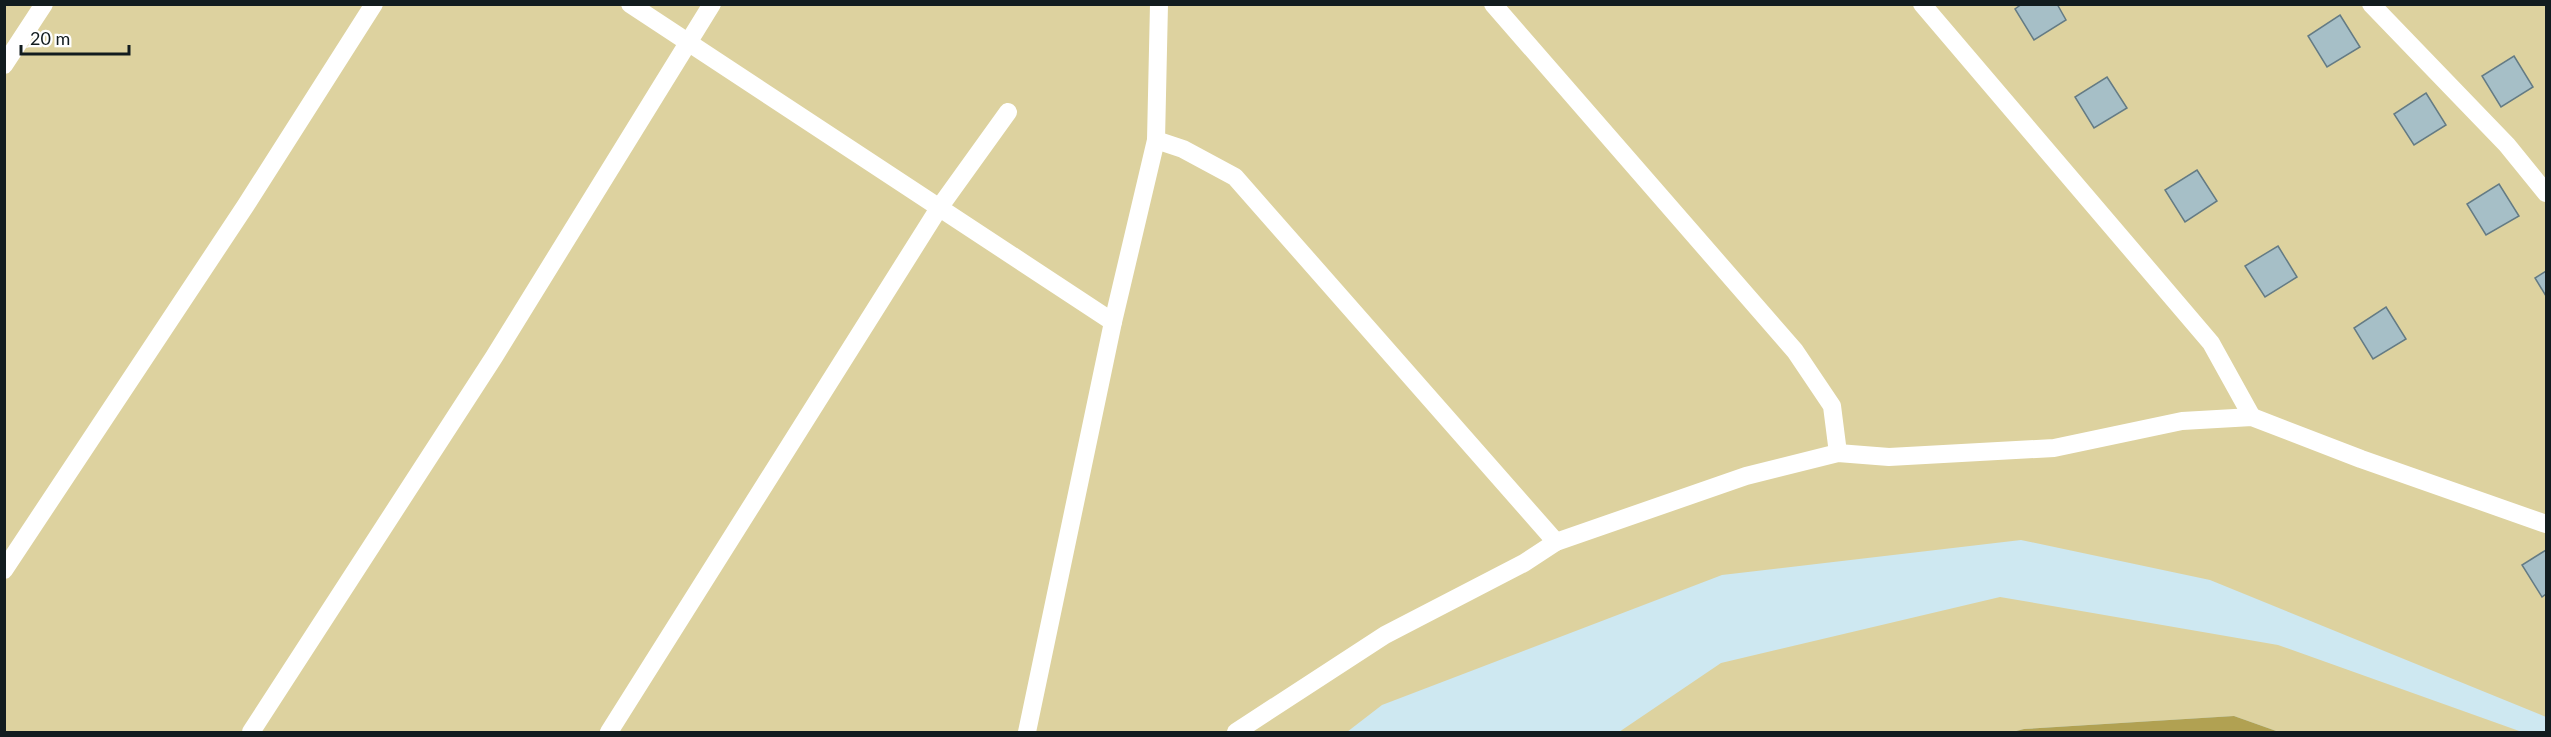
<svg xmlns="http://www.w3.org/2000/svg" width="2551" height="737" font-family="Lato,sans-serif">
  <style>
    .green { fill: #ddd29f }
    .water { fill: #b1a152 }
    .building { fill: #a6bfc7; stroke: #647b84; stroke-width: 1.5 }
    .lines { fill: none; stroke-linecap: round; stroke-linejoin: round }
    .service { stroke: #fff; stroke-width: 18 }
  </style>
  <rect width="100%" height="100%" fill="#cee8f1"/>
  <g class="green">
    <polygon points="4,5 2546,5 2546,717 2210,580 2021,540 1722,575 1382,705 1347,732 5,732"/>
    <polygon points="2000,597 2278,645 2522,732 2279,732 2234,716 2024,729 2012,732 1619,732 1721,663"/>
  </g>
  <polygon class="water" points="2234,716 2279,732 2012,732 2024,729"/>
  <g class="building">
    <polygon points="2022,4 2057,4 2066,20 2034,40 2015,9"/>
    <polygon points="2340,15 2360,47 2327,67 2308,36"/>
    <polygon points="2514,56 2533,87 2501,107 2482,76"/>
    <polygon points="2107,77 2127,108 2094,128 2075,97"/>
    <polygon points="2426,93 2446,125 2414,145 2394,114"/>
    <polygon points="2197,170 2217,201 2185,222 2165,190"/>
    <polygon points="2499,184 2519,216 2486,235 2467,204"/>
    <polygon points="2278,246 2297,277 2265,297 2245,266"/>
    <polygon points="2546,271 2546,296 2535,278"/>
    <polygon points="2386,307 2406,339 2373,359 2354,328"/>
    <polygon points="2546,550 2546,594 2542,597 2522,565"/>
  </g>
  <g class="lines">
    <g class="service">
      <polyline points="630,4 1113,322"/>
      <polyline points="1493,4 1795,351 1832,406 1838,453"/>
      <polyline points="1922,4 2211,343 2252,417"/>
      <polyline points="2371,4 2507,145 2546,193"/>
      <polyline points="4,65 44,4"/>
      <polyline points="1156,140 1183,149 1235,177 1556,542"/>
      <polyline points="4,570 246,205 374,4"/>
      <polyline points="251,732 494,357 712,4"/>
      <polyline points="609,732 939,208 1008,112"/>
      <polyline points="1027,732 1113,322 1156,140 1159,4"/>
      <polyline points="1236,732 1385,635 1524,563 1556,542 1746,476 1838,453 1889,457 2054,448 2182,421 2252,417 2361,459 2546,524"/>
    </g>
  </g>
  <rect width="2551" height="737" fill="none" stroke="#121c1f" stroke-width="12"/>
  <path d="M21 45v9h108v-9" fill="none" stroke="#121c1f" stroke-width="3"/>
  <text x="30" y="45" font-size="18" fill="#121c1f" stroke="#ffffff" stroke-width="4.5" paint-order="stroke">20 m</text>
</svg>
